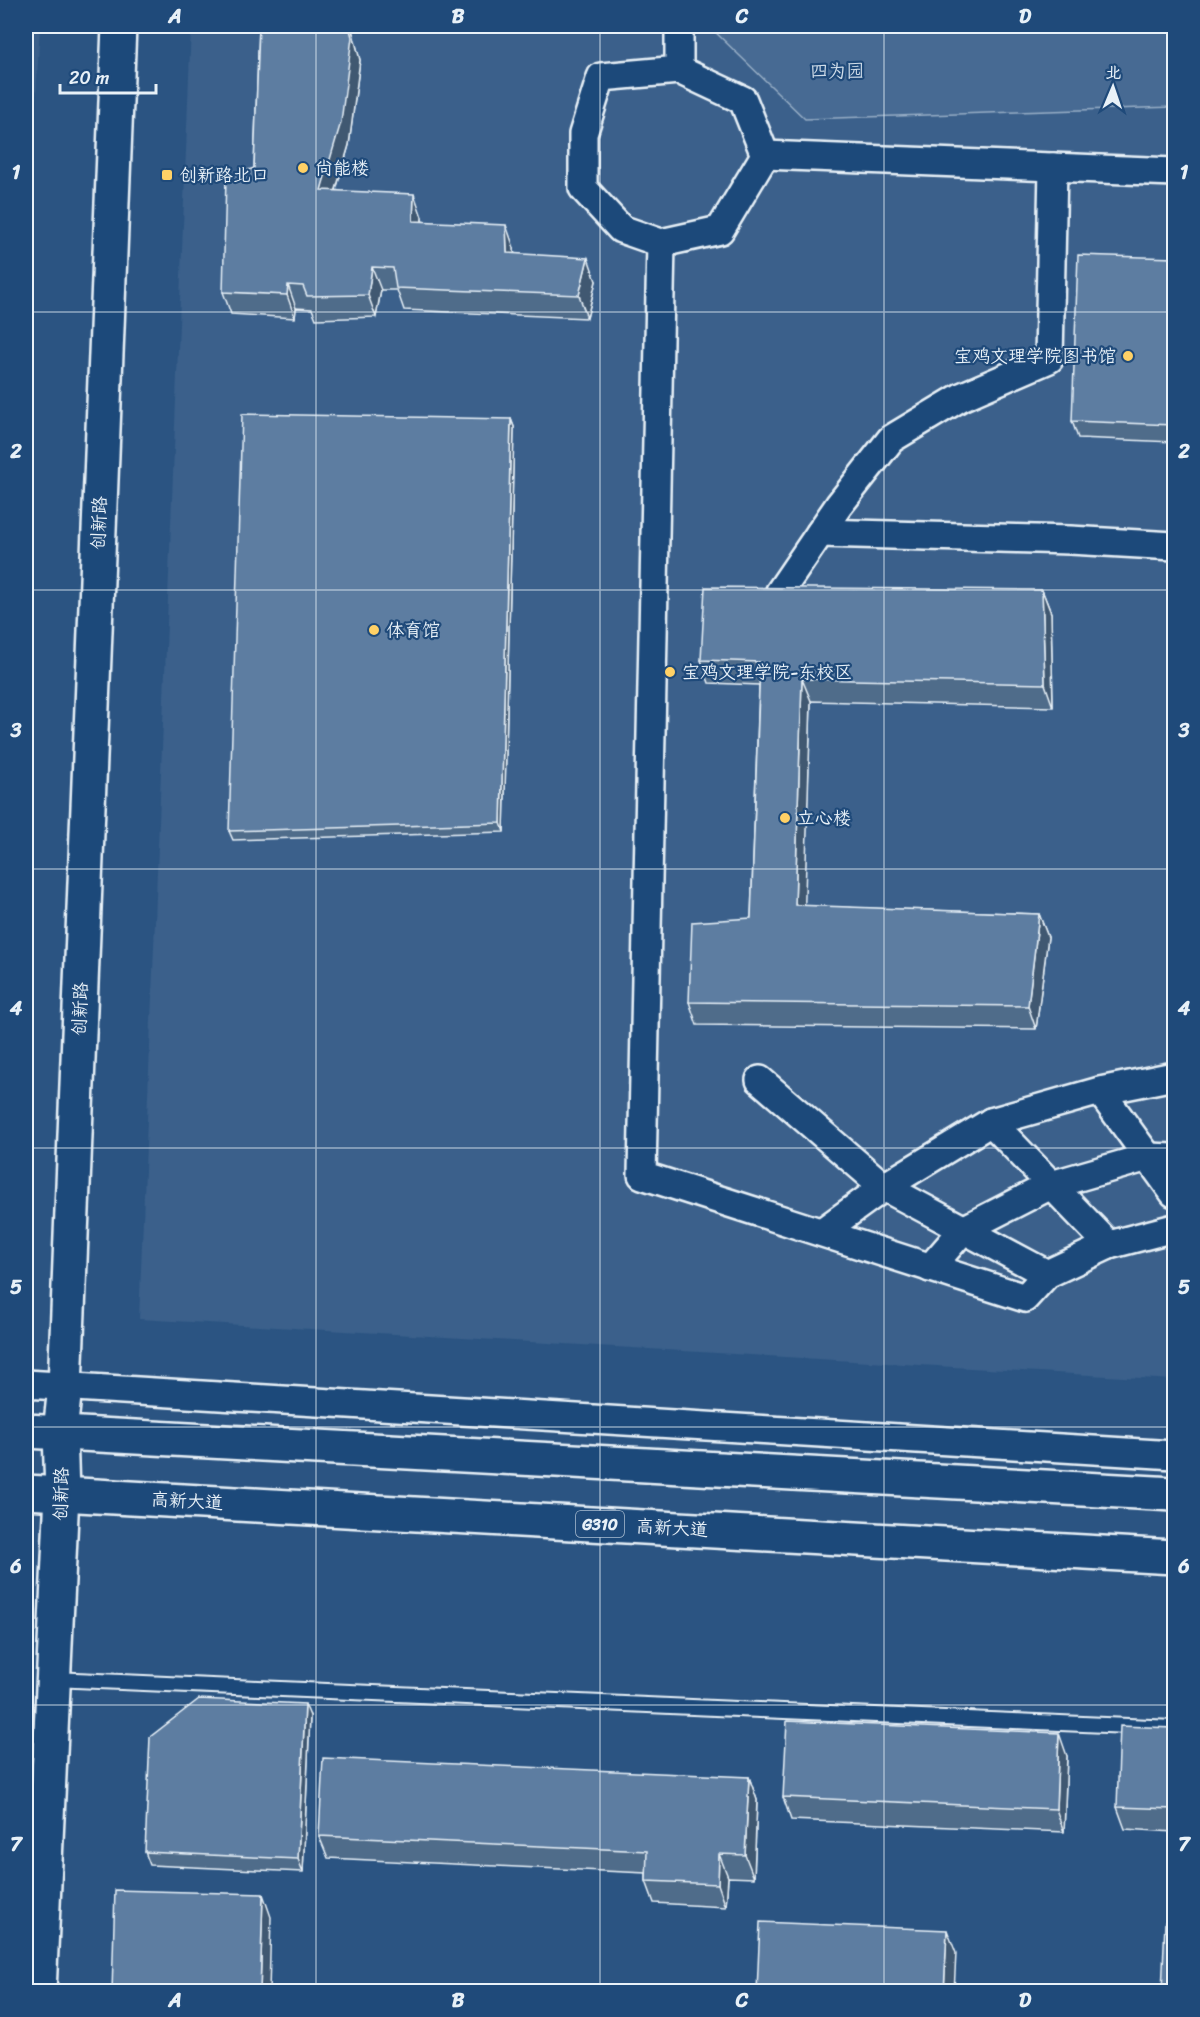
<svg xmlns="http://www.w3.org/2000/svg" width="1200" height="2017" font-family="Sriracha,'LXGW WenKai TC',sans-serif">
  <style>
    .built { fill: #3a608b }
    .green { fill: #476b93; stroke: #98aec6; stroke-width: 1.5 }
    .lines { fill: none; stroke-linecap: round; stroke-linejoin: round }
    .lane-casing { stroke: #e8f1f8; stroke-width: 18 }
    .street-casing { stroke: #e8f1f8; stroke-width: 32 }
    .secondary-casing { stroke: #e8f1f8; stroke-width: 38 }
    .highway-casing { stroke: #e8f1f8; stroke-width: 38 }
    .lane { stroke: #1f4a7a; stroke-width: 14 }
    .street { stroke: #1f4a7a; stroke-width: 27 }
    .secondary { stroke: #1f4a7a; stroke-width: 33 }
    .highway { stroke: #1f4a7a; stroke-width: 33 }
    .wall { fill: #506c8a; stroke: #e8f1f8; stroke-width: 1.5 }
    .shaded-wall { fill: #415871; stroke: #e8f1f8; stroke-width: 1.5 }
    .building { fill: #5d7da1; stroke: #e8f1f8; stroke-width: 1.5 }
    .grid { fill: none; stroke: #e8f1f8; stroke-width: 1.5; stroke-opacity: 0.55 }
    .poi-dot { fill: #ffd166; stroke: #1f4a7a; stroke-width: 2 }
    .labels { text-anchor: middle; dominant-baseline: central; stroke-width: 4.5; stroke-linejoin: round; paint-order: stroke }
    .shield { fill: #1f4a7a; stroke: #acbfd2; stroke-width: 1.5 }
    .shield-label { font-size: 16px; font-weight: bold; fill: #e8f1f8 }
    .park-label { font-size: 18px; fill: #d0dde9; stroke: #1f4a7a }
    .poi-label { font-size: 18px; fill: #e8f1f8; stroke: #1f4a7a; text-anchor: start }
    .street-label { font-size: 18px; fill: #e8f1f8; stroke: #1f4a7a }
    .neatline { fill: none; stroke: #e8f1f8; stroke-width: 2 }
    .grid-label { font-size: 20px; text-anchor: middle; font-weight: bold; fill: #e8f1f8 }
  </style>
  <rect width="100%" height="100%" fill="#2b5482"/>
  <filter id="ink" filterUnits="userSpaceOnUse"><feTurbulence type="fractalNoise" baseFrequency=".0167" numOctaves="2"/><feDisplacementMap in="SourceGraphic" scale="12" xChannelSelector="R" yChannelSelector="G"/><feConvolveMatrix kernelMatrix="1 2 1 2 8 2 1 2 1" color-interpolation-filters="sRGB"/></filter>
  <g filter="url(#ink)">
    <g class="built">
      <polygon points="26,26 40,26 26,273"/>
      <polygon points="191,26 1174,26 1174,1380 139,1319"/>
    </g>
    <polygon class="green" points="709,26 1174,26 1174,107 805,119"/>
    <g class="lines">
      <defs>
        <polyline id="lane" points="53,1679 1174,1728"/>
        <g id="street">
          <polyline points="679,70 601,77 583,134 583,188 621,229 661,243 720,230 765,155 743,100 679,70 679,26"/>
          <polyline points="765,155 1174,172"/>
          <polyline points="661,243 642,1175 1025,1298 1047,1274 1109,1245 1174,1228"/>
          <polyline points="820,533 1070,540 1174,546"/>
          <polyline points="779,593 839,505 891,439 961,397 1049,359 1053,167"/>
          <polyline points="760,1080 884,1187 1047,1274"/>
          <polyline points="1100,1091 1174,1193"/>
          <polyline points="991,1122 1109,1245"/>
          <polyline points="822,1232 884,1187 991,1122 1100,1091 1174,1076"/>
          <polyline points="930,1268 963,1230 1051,1185 1148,1157 1174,1158"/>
          <polyline points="26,1384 1174,1455"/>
        </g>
        <polyline id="secondary" points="39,1992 62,1493 60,1432 65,1387 119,26"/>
        <g id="highway">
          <polyline points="26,1431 1174,1494"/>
          <polyline points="26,1492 1174,1557"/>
        </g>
      </defs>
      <use href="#lane" class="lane-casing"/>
      <use href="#street" class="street-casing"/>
      <use href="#secondary" class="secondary-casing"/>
      <use href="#highway" class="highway-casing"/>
      <use href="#lane" class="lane"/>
      <use href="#street" class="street"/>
      <use href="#secondary" class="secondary"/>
      <use href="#highway" class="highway"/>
    </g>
    <g class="wall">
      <polygon points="259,26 351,26 360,60 349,145 336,190 422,217 422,221 514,248 514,253 596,281 587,318 404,310 397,290 381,290 376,317 316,319 312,309 296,308 295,318 231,314 223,292 254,168"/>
      <polygon points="1174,258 1174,442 1078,438 1072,421"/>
      <polygon points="511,419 514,427 504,832 233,840 229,831"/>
      <polygon points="1042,590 1051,613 1053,707 811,701 804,906 1039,914 1048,937 1036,1029 697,1025 689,1002 751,918 759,685 709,683 701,660"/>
      <polygon points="310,1716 303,1872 150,1865 145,1852"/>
      <polygon points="1174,1728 1174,1832 1125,1829 1117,1807"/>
      <polygon points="1067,1756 1064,1832 791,1820 783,1797"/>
      <polygon points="749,1777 757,1800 754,1878 728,1877 726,1907 654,1903 646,1881 646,1873 328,1858 319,1836"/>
    </g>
    <g class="shaded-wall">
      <polygon points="349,26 351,26 360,60 349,145 329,213 321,190"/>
      <polygon points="414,194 422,217 421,243 413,221"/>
      <polygon points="506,225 514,248 515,275 507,253"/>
      <polygon points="588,258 596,281 587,318 579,295"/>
      <polygon points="372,267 381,290 376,317 368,295"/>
      <polygon points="288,285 296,308 295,318 287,295"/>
      <polygon points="511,419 514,427 504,832 501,823"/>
      <polygon points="1042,590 1051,613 1053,707 1045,684"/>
      <polygon points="802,679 811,701 804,928 795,905"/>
      <polygon points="1039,914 1048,937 1036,1029 1028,1006"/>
      <polygon points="305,1704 310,1716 303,1872 298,1859"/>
      <polygon points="1059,1733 1067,1756 1064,1832 1056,1809"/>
      <polygon points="749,1777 757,1800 754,1878 745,1855"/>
      <polygon points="719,1854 728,1877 726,1907 718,1884"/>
      <polygon points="263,1894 271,1917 269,1992 260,1992"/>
      <polygon points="947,1930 956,1953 954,1992 944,1992"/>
    </g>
    <g class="building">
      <polygon points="259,26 349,26 352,37 341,122 321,190 414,194 413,221 506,225 507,253 588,258 579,295 396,288 393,268 372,267 368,295 307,296 303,286 288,285 287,295 223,292 226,178 254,168"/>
      <polygon points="1078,255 1174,258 1174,425 1072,421"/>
      <polygon points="242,414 511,419 501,823 229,831"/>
      <polygon points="705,587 1042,590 1045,684 802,679 795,905 1039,914 1028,1006 689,1002 692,922 751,918 760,662 701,660"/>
      <polygon points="199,1699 305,1704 298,1859 145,1852 150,1737"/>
      <polygon points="787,1721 1059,1733 1056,1809 783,1797"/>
      <polygon points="1120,1726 1174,1728 1174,1809 1117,1807"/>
      <polygon points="323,1758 749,1777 745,1855 719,1854 718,1884 646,1881 647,1851 319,1836"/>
      <polygon points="115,1890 263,1894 260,1992 112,1992"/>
      <polygon points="760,1922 947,1930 944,1992 757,1992"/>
      <polygon points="1165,1922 1174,1922 1174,1992 1162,1992"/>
    </g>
  </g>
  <path class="grid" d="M316 26V1992M600 26V1992M884 26V1992M26 312H1174M26 590H1174M26 869H1174M26 1148H1174M26 1427H1174M26 1705H1174"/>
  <g class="poi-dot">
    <circle cx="303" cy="168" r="6"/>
    <rect x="161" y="169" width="12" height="12" rx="3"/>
    <circle cx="1128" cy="356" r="6"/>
    <circle cx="374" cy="630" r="6"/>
    <circle cx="670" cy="672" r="6"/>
    <circle cx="785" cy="818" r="6"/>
  </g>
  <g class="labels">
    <rect class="shield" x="576" y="1511" width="48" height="26" rx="4.5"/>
    <g class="shield-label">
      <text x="600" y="1524">G310</text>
    </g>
    <g class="park-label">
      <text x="837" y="71">四为园</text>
    </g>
    <g class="poi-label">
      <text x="315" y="168">尚能楼</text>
      <text x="179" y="175">创新路北口</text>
      <text x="1116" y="356" text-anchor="end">宝鸡文理学院图书馆</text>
      <text x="386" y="630">体育馆</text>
      <text x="682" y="672">宝鸡文理学院-东校区</text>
      <text x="797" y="818">立心楼</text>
    </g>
    <g class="street-label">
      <text transform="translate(99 523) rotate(-88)">创新路</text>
      <text transform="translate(80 1009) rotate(-88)">创新路</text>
      <text transform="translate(61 1494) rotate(-89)">创新路</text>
      <text transform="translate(187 1501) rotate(3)">高新大道</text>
      <text transform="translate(672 1528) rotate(3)">高新大道</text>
    </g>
  </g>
  <rect width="1200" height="2017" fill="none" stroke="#1f4a7a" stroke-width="66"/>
  <g transform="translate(1113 87) rotate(2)" stroke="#1f4a7a" stroke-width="4.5" paint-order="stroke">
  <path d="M0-4.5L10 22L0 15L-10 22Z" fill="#e8f1f8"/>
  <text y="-9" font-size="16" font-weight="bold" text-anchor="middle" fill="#e8f1f8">北</text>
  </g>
  <path d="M60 84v9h96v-9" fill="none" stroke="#e8f1f8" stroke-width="3"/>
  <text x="69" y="84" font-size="18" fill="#e8f1f8" stroke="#1f4a7a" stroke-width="4.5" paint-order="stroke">20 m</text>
  <rect x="33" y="33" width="1134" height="1951" class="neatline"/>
  <g class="grid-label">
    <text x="175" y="23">A</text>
    <text x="458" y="23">B</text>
    <text x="742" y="23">C</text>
    <text x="1025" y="23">D</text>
    <text x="16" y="179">1</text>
    <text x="1184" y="179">1</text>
    <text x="16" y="458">2</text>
    <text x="1184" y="458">2</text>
    <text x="16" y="737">3</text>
    <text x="1184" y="737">3</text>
    <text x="16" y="1015">4</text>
    <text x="1184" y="1015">4</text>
    <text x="16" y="1294">5</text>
    <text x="1184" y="1294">5</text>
    <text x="16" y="1573">6</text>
    <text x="1184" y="1573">6</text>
    <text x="16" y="1851">7</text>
    <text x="1184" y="1851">7</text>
    <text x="175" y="2007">A</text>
    <text x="458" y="2007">B</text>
    <text x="742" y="2007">C</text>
    <text x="1025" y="2007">D</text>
  </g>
</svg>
